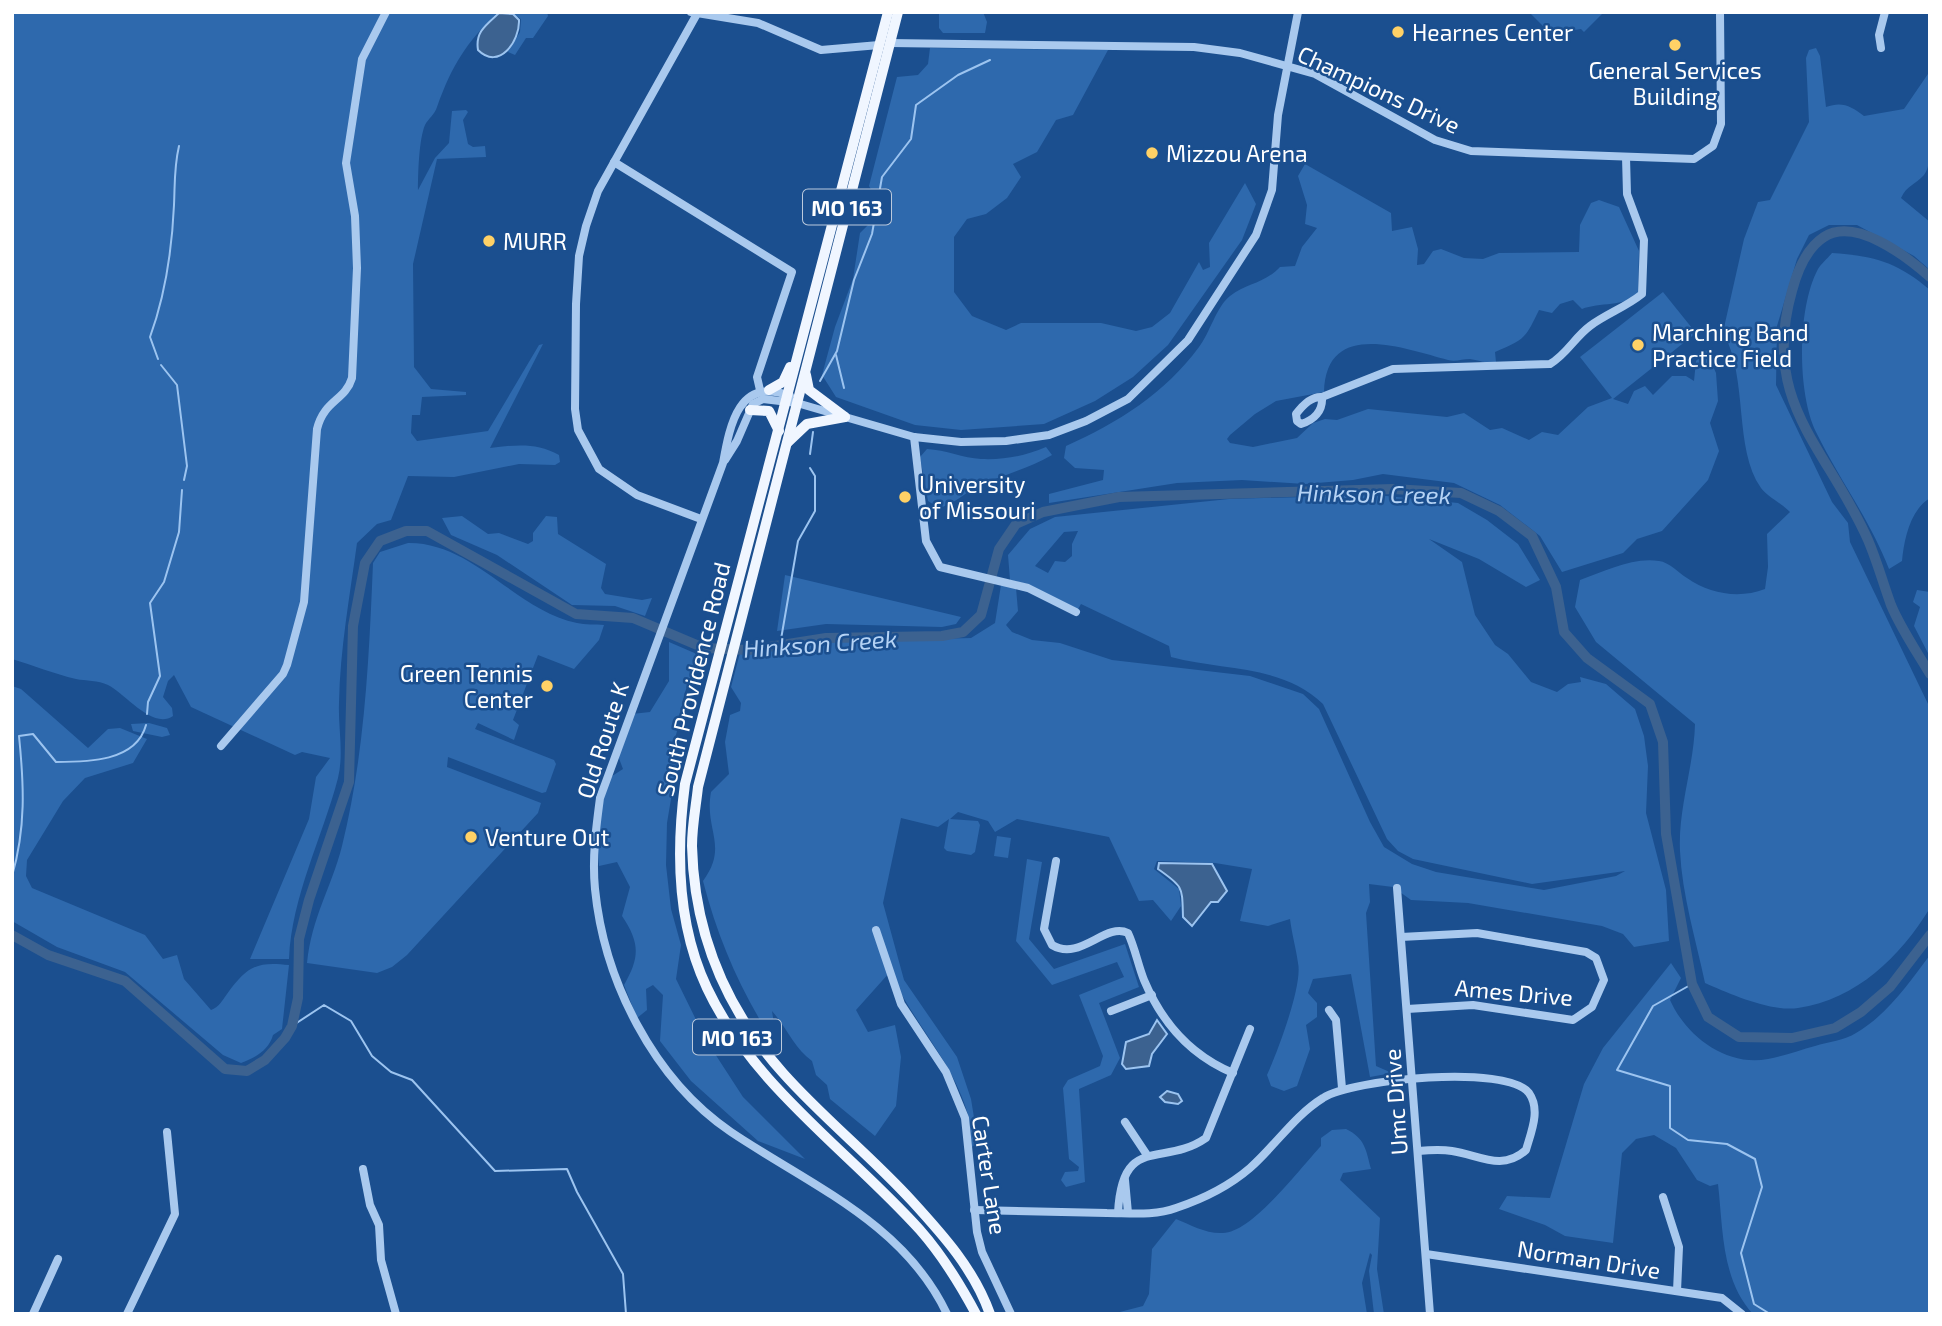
<svg xmlns="http://www.w3.org/2000/svg" width="1942" height="1326" font-family="'Exo 2',sans-serif">
  <style>
    .green { fill: #2e69ad; fill-rule: evenodd }
    .water { fill: #3c6290; stroke: #9cc4f0; stroke-width: 2 }
    .lines { fill: none; stroke-linecap: round; stroke-linejoin: round }
    .stream { stroke: #9cc4f0; stroke-width: 2 }
    .river { stroke: #3c6290; stroke-width: 10 }
    .minor { stroke: #a9c9ee; stroke-width: 8 }
    .major { stroke: #f0f6ff; stroke-width: 10 }
    .poi-dot { fill: #ffd166; stroke: #1b4f8f; stroke-width: 2.5 }
    .labels { text-anchor: middle; dominant-baseline: central; stroke-width: 5; stroke-linejoin: round; paint-order: stroke }
    .shield { fill: #1b4f8f; stroke: #bbcadd; stroke-width: 2 }
    .shield-label { font-size: 21px; font-weight: bold; fill: #fff }
    .poi-label { font-size: 23px; fill: #fff; stroke: #1b4f8f; text-anchor: start }
    .street-label { font-size: 23px; fill: #fff; stroke: #1b4f8f }
    .water-label { font-size: 24px; font-style: italic; fill: #b5d3f5; stroke: #1b4f8f }
  </style>
  <rect width="100%" height="100%" fill="#1b4f8f"/>
  <g class="green">
    <path d="M12 12H498C466 43 452 65 437 107 435 114 428 119 425 125 419 139 418 174 418 190L435 158 449 143 452 111 466 110 468 112 463 120 468 144 473 147 485 146 486 157 437 159 413 264 414 367 431 389 466 392V395L422 397 420 415H412L411 433 417 441 488 431 539 345 543 344 490 448C515 445 536 442 559 455L560 462 555 465 519 464 454 477 408 476 391 520 377 524 357 543C350 595 340 649 339 703 338 728 344 753 338 778 322 839 292 895 289 959H250L309 819 316 777 330 758 302 752 295 755 191 707 174 675 168 681 163 697 172 708 173 716C152 730 125 693 108 685 98 680 86 681 76 679 54 674 33 665 12 659Z"/>
    <polygon points="499,12 547,12 548,16 533,38 526,38 515,55 508,52 520,32 521,19 513,14"/>
    <polygon points="939,12 983,12 987,22 985,33 943,33 939,28"/>
    <polygon points="1529,12 1604,12 1584,32 1581,29 1561,32 1552,28 1546,37 1541,31 1544,27"/>
    <polygon points="930,48 1108,50 1073,115 1056,120 1037,152 1013,164 1021,177 1007,198 986,214 967,219 954,237 954,292 972,316 1006,330 1021,323 1101,323 1136,331 1152,327 1170,313 1199,262 1203,270 1210,267 1209,243 1245,183 1256,204 1242,240 1168,345 1133,377 1095,401 1044,424 961,430 915,425 836,397 822,375 835,327 853,279 860,233 874,219 877,200 869,186 897,77 918,75 928,64"/>
    <path d="M1816 48 1820 56 1826 107C1842 101 1851 106 1864 116L1904 109 1930 71C1930 93 1936 161 1924 175 1915 185 1907 185 1901 198L1930 222V270L1914 256 1857 225H1829L1809 235 1797 259 1777 326 1776 385 1832 502 1848 523 1850 542 1930 708V908C1900 957 1857 999 1798 1008 1771 1012 1730 994 1705 983 1696 940 1682 895 1680 851 1678 808 1694 766 1695 724L1596 642 1575 607 1580 580C1606 571 1632 557 1659 561 1669 562 1679 573 1687 578 1710 594 1739 599 1765 589L1768 567 1767 534 1790 512C1782 504 1767 496 1761 488 1733 448 1749 379 1723 332L1744 239 1758 202 1770 200 1809 122 1806 58 1809 50Z"/>
    <path d="M1305 164 1391 213 1392 231 1412 227 1418 249 1417 265 1424 264 1433 251 1441 249 1464 258 1483 259 1499 253 1579 252 1580 225 1591 203 1599 200 1619 207 1639 251 1638 294C1625 307 1599 302 1582 309L1573 300 1560 304 1552 313 1539 310C1525 339 1525 339 1495 352L1496 362C1485 364 1479 360 1470 359 1462 359 1456 362 1448 360 1405 349 1326 318 1324 392L1276 401 1255 414 1230 435 1227 439 1230 443 1253 447 1297 438 1313 423 1325 419 1337 420 1368 409 1447 417 1464 413 1490 430 1502 428 1529 440 1542 432 1558 435 1588 407 1612 398 1580 357 1663 292 1696 333 1613 399 1628 404 1634 391 1645 386 1653 395 1672 376H1686L1694 381 1696 361 1706 350 1716 373 1718 401 1710 423 1719 451 1708 480 1662 531 1637 539 1623 553 1562 572 1540 536 1500 505 1454 483 1383 474 1353 480 1305 484 1242 480 1177 483 1049 503V494L1103 480 1104 470 1075 468 1064 458 1066 446C1118 423 1165 393 1199 347 1210 333 1216 307 1230 296 1247 283 1264 284 1280 267L1295 266 1302 247 1317 228 1305 224 1307 205 1298 176Z"/>
    <path d="M1832 253C1875 256 1897 262 1930 290V498C1910 510 1904 540 1902 561L1889 569C1870 520 1839 479 1816 432 1797 393 1797 308 1818 269 1821 264 1828 258 1832 253Z"/>
    <path d="M1046 447 1052 455C1028 469 1001 475 977 487 963 494 954 504 939 508L928 501 920 457 927 449C946 450 963 458 981 459 1005 460 1025 456 1046 447Z"/>
    <path d="M1376 495 1458 503 1487 520 1518 544 1540 580 1526 587 1479 559 1429 539 1462 562 1475 615 1495 645 1508 654 1531 682 1557 692 1568 684 1581 682 1580 677 1606 684 1635 709 1644 736 1648 766 1646 813 1666 890 1669 941 1634 947 1623 934 1602 926 1468 903 1411 900 1393 887 1369 884 1370 902 1366 913 1376 1066 1392 1073 1370 1077 1351 974 1313 979 1308 993 1317 1003V1017L1306 1025 1310 1049 1297 1086 1284 1091 1271 1086 1267 1075C1277 1053 1303 985 1298 963 1296 948 1292 935 1290 919L1268 926 1240 921 1252 869 1215 863 1157 861 1154 869 1179 889 1181 906 1171 921 1153 900 1139 901 1109 837 1017 819 995 832 988 821 958 812 950 819 978 821 980 825 975 852 971 855 947 851 944 848 949 819 938 827 901 818 883 903 904 980 957 1057 971 1099 978 1142 972 1147C970 1137 971 1125 968 1115 954 1063 912 1021 890 972L856 1010 868 1032 895 1025 901 1057 896 1106 875 1136 830 1099 827 1085 816 1075 812 1061C794 1048 787 1028 772 1011L778 1049C743 996 719 943 703 881 729 846 704 830 711 792L729 774 725 742 730 715 740 711 741 703 731 687 740 653 824 642 971 638 995 623 1001 585 1016 588 1018 611 1006 625 1012 632 1032 640 1060 643 1112 660 1250 676 1303 694 1319 709 1370 822 1384 847 1412 864 1436 872 1544 890 1616 876 1625 871 1532 884 1413 859 1398 851 1387 839 1323 704C1282 664 1222 671 1171 657L1169 646 1081 604 1077 611 1027 584 1010 580 1008 555 1030 529 1055 517 1229 499ZM1078 531 1072 544V556L1065 562 1055 561 1048 573 1035 566 1064 532Z"/>
    <polygon points="462,516 488,534 499,533 528,544 533,541 533,533 546,516 557,517 558,534 606,564 601,588 605,594 642,600 652,598 645,616 615,606 572,605 497,555 451,535 442,518"/>
    <path d="M408 543C473 542 515 610 577 623 585 625 595 624 604 625L599 640 574 669 538 655 513 720 519 725 514 740 478 723 475 729 554 760 556 764 546 792 542 793 448 757 447 767 541 803 538 813 407 955 392 967 377 973 307 963C312 916 331 889 342 846 365 753 369 658 373 563L380 552Z"/>
    <polygon points="785,575 961,617 956,624 942,627 826,624 777,631"/>
    <polygon points="1917,590 1930,592 1930,657 1914,626 1920,607 1913,602"/>
    <path d="M669 642 706 658C674 689 687 718 669 753L677 763 667 823 666 865 671 909 681 945 676 979 706 1040 743 1097 805 1159 758 1141 691 1081 660 1041 663 995 653 985 646 989 647 1010 637 1018 624 985C640 957 640 943 622 916L630 887 617 862 599 866C596 836 600 807 609 778L623 769 617 753 632 714 650 712 669 681Z"/>
    <path d="M12 686 21 689 88 748 108 729 120 728 147 739 133 763 85 778 63 801 27 860 26 876 32 888 145 935 163 959 177 955 184 979 211 1010C219 1007 222 1001 227 994 247 967 256 961 289 965L282 1029 273 1035C269 1050 255 1058 241 1063L223 1055 125 972 57 947 12 921Z"/>
    <polygon points="149,723 167,728 170,735 162,737 133,731 131,724"/>
    <polygon points="997,836 1011,838 1008,858 994,856"/>
    <polygon points="1027,859 1042,862 1029,939 1054,969 1125,944 1139,987 1099,1003 1120,1058 1111,1075 1079,1089 1085,1182 1066,1187 1061,1180 1065,1172 1078,1171 1079,1167 1069,1159 1063,1088 1068,1080 1100,1066 1103,1056 1079,995 1124,977 1117,962 1052,985 1016,941"/>
    <path d="M1930 955V1314H1753C1721 1280 1723 1227 1718 1184L1710 1186 1697 1180 1676 1148 1654 1135 1636 1139 1622 1153 1613 1243 1565 1236 1545 1225 1499 1209 1507 1196 1550 1198 1584 1084 1603 1048 1671 963 1681 978 1670 1000C1686 1036 1726 1067 1768 1059 1784 1056 1800 1050 1815 1046 1828 1042 1845 1040 1856 1033 1887 1015 1909 983 1930 955Z"/>
    <path d="M1346 1129C1365 1138 1366 1150 1371 1169L1343 1173 1340 1180 1380 1218 1377 1269 1384 1314H1374L1369 1271 1372 1255 1370 1253 1362 1283 1367 1314H1112L1143 1306 1149 1294 1152 1249 1176 1219C1191 1225 1206 1234 1223 1233 1252 1233 1301 1167 1321 1146V1138L1332 1130Z"/>
  </g>
  <g class="water">
    <path d="M499 13 513 14 519 20C520 41 499 71 478 50 475 32 486 25 499 13Z"/>
    <path d="M1159 863 1212 864 1227 891 1218 902H1211L1192 926 1183 917C1182 887 1184 887 1158 869Z"/>
    <polygon points="1157,1020 1167,1034 1152,1054 1149,1066 1126,1069 1122,1064 1126,1042 1149,1034"/>
    <polygon points="1167,1091 1178,1094 1182,1101 1178,1104 1165,1102 1160,1097"/>
  </g>
  <g class="lines">
    <g class="stream">
      <polyline points="836,355 844,388"/>
      <path d="M158 359 150 337C165 296 172 249 174 205 175 183 174 167 179 146"/>
      <polyline points="161,365 177,385 187,466 184,480"/>
      <polyline points="820,381 837,351 854,280 872,234 882,177 911,139 916,105 958,75 990,60"/>
      <polyline points="810,454 813,432"/>
      <polyline points="780,645 798,541 815,511 815,476 810,468"/>
      <polyline points="147,714 148,702 160,676 150,603 164,582 179,532 182,490"/>
      <path d="M12 876C26 828 24 785 19 736L33 734 56 762C87 762 136 762 146 725"/>
      <polyline points="1692,984 1653,1006 1617,1070 1670,1086 1670,1128 1688,1140 1727,1144 1755,1159 1762,1187 1741,1253 1754,1304 1770,1314"/>
      <polyline points="292,1026 324,1005 351,1021 372,1056 391,1072 412,1080 495,1171 567,1169 577,1192 623,1274 626,1314"/>
    </g>
    <g class="river">
      <path d="M1930 277C1905 255 1855 217 1824 237 1807 248 1797 272 1792 291 1760 403 1827 447 1868 540 1877 561 1883 583 1891 605 1901 629 1917 652 1930 674"/>
      <polyline points="12,935 48,955 125,981 225,1069 247,1071 265,1060 285,1038 292,1026 298,998 299,939 309,900 349,782 353,626 365,563 380,541 406,531 427,531 576,614 633,618 704,648 749,650 826,638 942,636 963,632 981,615 999,549 1016,524 1043,512 1119,497 1393,489 1461,493 1499,511 1532,536 1556,587 1564,632 1587,658 1650,704 1663,742 1666,834 1692,984 1708,1017 1739,1037 1792,1038 1835,1028 1861,1012 1890,987 1930,935"/>
    </g>
    <g class="minor">
      <polyline points="691,12 758,23 821,50 879,45"/>
      <polyline points="698,12 598,191 586,226 579,256 576,304 575,409 578,430 599,469 637,495 701,519"/>
      <polyline points="890,43 1194,47 1240,53 1315,74 1435,140 1471,151 1694,159 1713,146 1721,124 1720,12"/>
      <polyline points="1881,48 1879,35 1885,12"/>
      <polyline points="614,162 792,272 757,377 760,390"/>
      <path d="M790 396C739 376 730 424 723 463L600 798C596 828 592 858 595 889 604 980 653 1079 731 1132 810 1185 904 1223 947 1314"/>
      <path d="M1322 397C1312 396 1302 406 1296 414L1297 421 1301 424C1314 420 1323 411 1322 397L1393 369 1550 364C1567 354 1574 338 1590 326 1606 314 1626 307 1642 294L1644 240 1627 194 1626 157"/>
      <polyline points="914,437 926,541 940,567 1028,588 1076,612"/>
      <polyline points="725,460 737,441 753,404 763,399 797,403 914,437 961,442 1006,441 1049,435 1086,421 1128,399 1188,340 1256,235 1272,190 1278,115 1298,12"/>
      <path d="M221 746 283 674 287 665 304 602 317 429C324 400 345 401 352 378L357 268 355 216 346 163 362 59 386 12"/>
      <path d="M1056 861 1044 929 1052 945C1080 962 1105 922 1128 933 1135 948 1138 965 1144 980 1162 1023 1190 1055 1233 1073"/>
      <polyline points="1397,888 1430,1314"/>
      <polyline points="876,930 901,1004 946,1072 965,1118 977,1232 982,1252 1011,1314"/>
      <polyline points="1401,937 1477,933 1586,952 1596,958 1604,980 1592,1007 1573,1020 1473,1005 1407,1009"/>
      <polyline points="1329,1010 1336,1020 1342,1088"/>
      <polyline points="1111,1011 1152,995"/>
      <polyline points="1125,1122 1147,1155"/>
      <polyline points="363,1169 370,1205 379,1225 381,1260 396,1314"/>
      <polyline points="1125,1180 1128,1213"/>
      <polyline points="1663,1197 1679,1247 1677,1291"/>
      <path d="M974 1210C1019 1211 1063 1212 1107 1213 1129 1213 1155 1216 1176 1208 1203 1199 1228 1187 1250 1168 1275 1146 1294 1116 1323 1098 1352 1079 1507 1064 1529 1093 1541 1110 1531 1132 1526 1150 1502 1172 1479 1155 1452 1151 1440 1149 1429 1150 1418 1151"/>
      <path d="M1118 1213C1122 1133 1163 1168 1206 1138L1250 1029"/>
      <polyline points="1426,1254 1722,1298 1742,1314"/>
      <polyline points="33,1314 58,1259"/>
      <polyline points="127,1314 175,1214 167,1132"/>
    </g>
    <g class="major">
      <path d="M888 12 685 784C676 851 677 925 707 988 753 1086 849 1151 920 1230 942 1255 960 1284 976 1314"/>
      <path d="M898 12 698 787C696 806 692 826 692 846 694 933 726 1009 783 1073 823 1118 871 1156 912 1201 943 1235 974 1269 990 1314"/>
      <polyline points="806,375 809,390 845,417"/>
      <polyline points="769,390 783,382 790,367"/>
      <polyline points="750,410 769,411 779,431"/>
      <polyline points="788,442 807,424 845,417"/>
    </g>
  </g>
  <g class="poi-dot">
    <circle cx="1398" cy="32" r="7"/>
    <circle cx="1675" cy="45" r="7"/>
    <circle cx="1152" cy="153" r="7"/>
    <circle cx="489" cy="241" r="7"/>
    <circle cx="1638" cy="345" r="7"/>
    <circle cx="905" cy="497" r="7"/>
    <circle cx="547" cy="686" r="7"/>
    <circle cx="471" cy="837" r="7"/>
  </g>
  <g class="labels">
    <g class="shield">
      <rect x="803" y="189.5" width="88" height="35" rx="5"/>
      <rect x="693" y="1019.5" width="88" height="35" rx="5"/>
    </g>
    <g class="shield-label">
      <text x="847" y="207">MO 163</text>
      <text x="737" y="1037">MO 163</text>
    </g>
    <g class="poi-label">
      <text x="1412" y="32">Hearnes Center</text>
      <text x="1675" y="70" text-anchor="middle">General Services<tspan x="1675" dy="26">Building</tspan></text>
      <text x="1166" y="153">Mizzou Arena</text>
      <text x="503" y="241">MURR</text>
      <text x="1652" y="332">Marching Band<tspan x="1652" dy="26">Practice Field</tspan></text>
      <text x="919" y="484">University<tspan x="919" dy="26">of Missouri</tspan></text>
      <text x="533" y="673" text-anchor="end">Green Tennis<tspan x="533" dy="26">Center</tspan></text>
      <text x="485" y="837">Venture Out</text>
    </g>
    <g class="street-label">
      <text transform="translate(1379 89) rotate(25)">Champions Drive</text>
      <text transform="translate(693 679) rotate(-76)">South Providence Road</text>
      <text transform="translate(602 740) rotate(-72)">Old Route K</text>
      <text transform="translate(1514 992) rotate(5)">Ames Drive</text>
      <text transform="translate(1395 1102) rotate(-94)">Umc Drive</text>
      <text transform="translate(990 1175) rotate(81)">Carter Lane</text>
      <text transform="translate(1589 1259) rotate(9)">Norman Drive</text>
    </g>
    <g class="water-label">
      <text transform="translate(1374 493) rotate(1)">Hinkson Creek</text>
      <text transform="translate(820 643) rotate(-4)">Hinkson Creek</text>
    </g>
  </g>
  <rect width="1942" height="1326" fill="none" stroke="#ffffff" stroke-width="28"/>
</svg>
